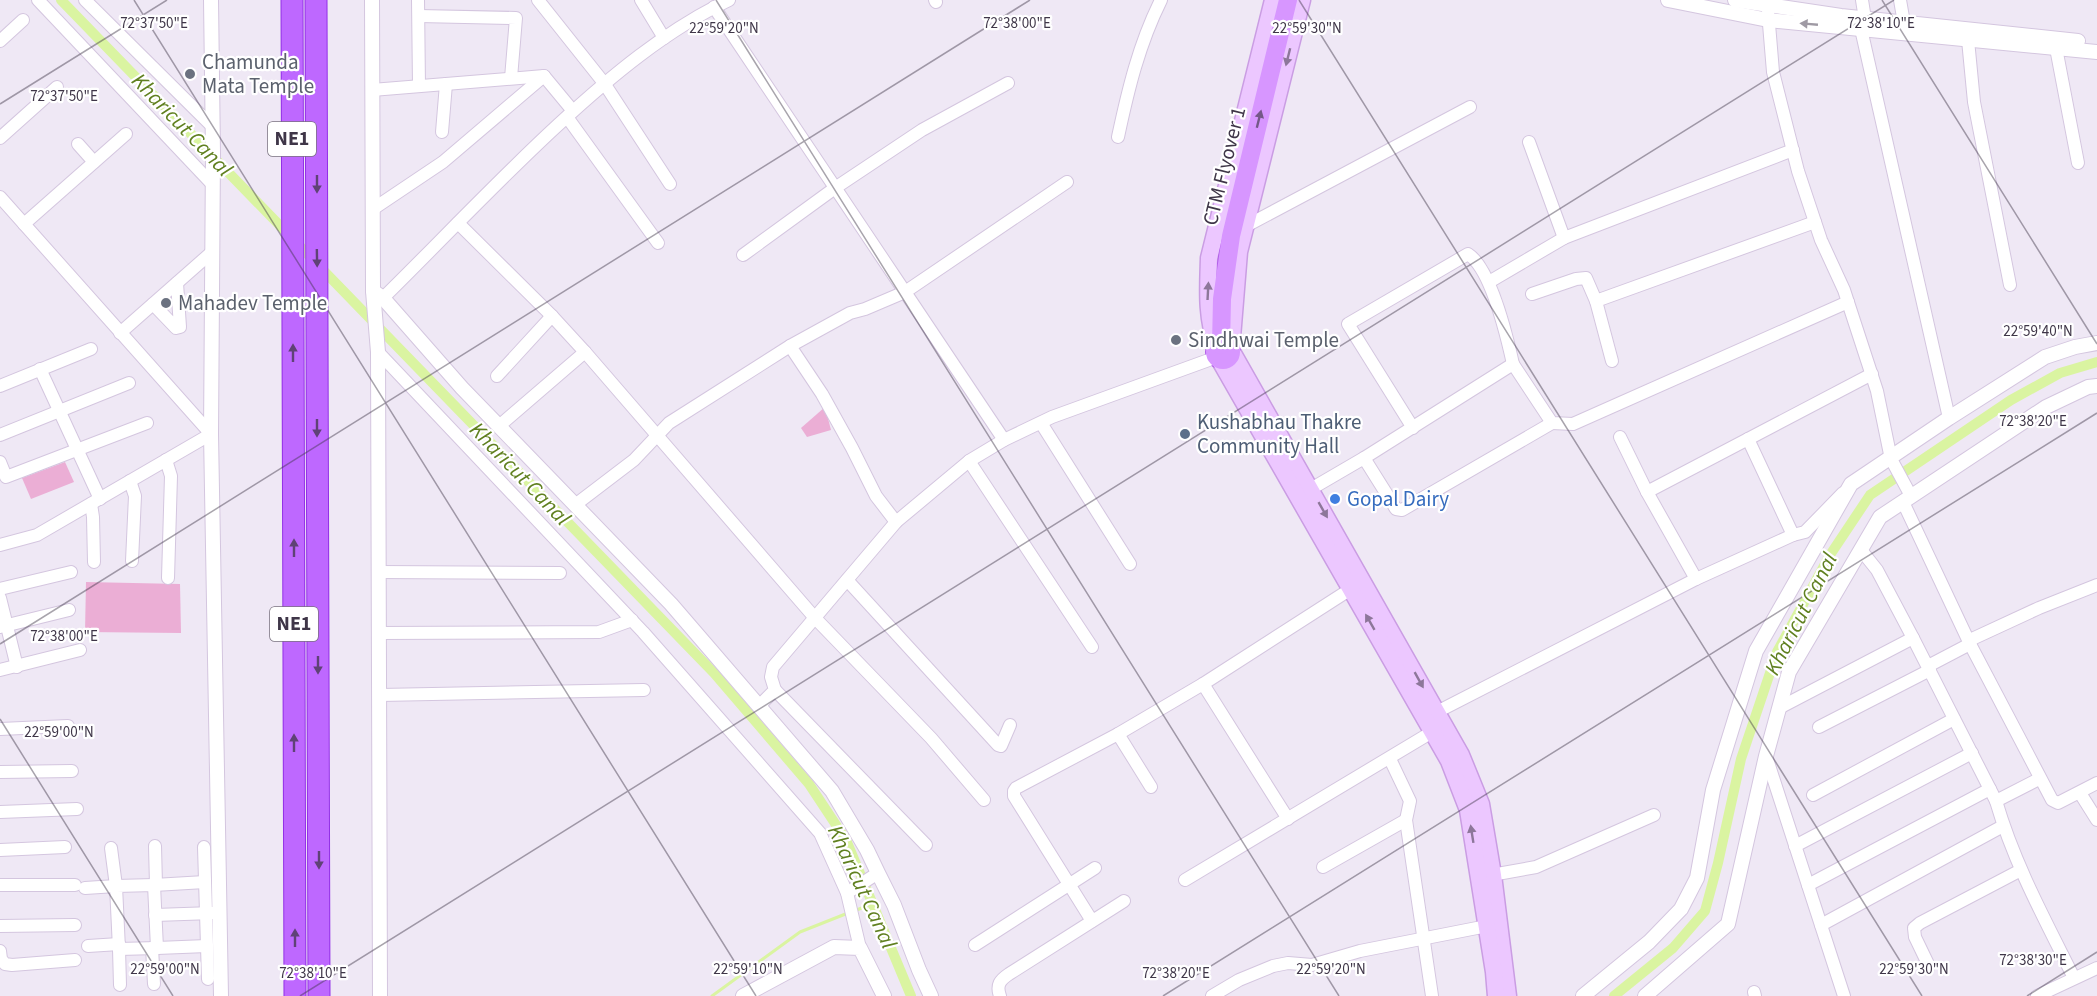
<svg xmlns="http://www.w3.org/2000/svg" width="2097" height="996" font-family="'Source Sans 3',sans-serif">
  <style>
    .green { fill: #ebaed5 }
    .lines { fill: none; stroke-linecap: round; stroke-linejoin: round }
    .stream { stroke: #daf4a1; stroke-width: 3 }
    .canal { stroke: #daf4a1; stroke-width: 10 }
    .minor-casing { stroke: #d4c6df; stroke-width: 14 }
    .tertiary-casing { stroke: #d4c6df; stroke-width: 16 }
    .secondary-casing { stroke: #ca9de3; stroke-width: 19 }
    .primary-casing { stroke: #b360ea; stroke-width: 20 }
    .motorway-casing { stroke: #9230e6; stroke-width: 23 }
    .minor { stroke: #fff; stroke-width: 12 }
    .tertiary { stroke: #fff; stroke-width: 14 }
    .secondary { stroke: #ecc7ff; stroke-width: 16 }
    .primary { stroke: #d796ff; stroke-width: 18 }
    .motorway { stroke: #be68ff; stroke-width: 21 }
    .oneway { fill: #9f9aa4 }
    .oneway2 { fill: #8d779a }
    .oneway3 { fill: #745888 }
    .oneway4 { fill: #5f4276 }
    .ticks { fill: none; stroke: #3f3648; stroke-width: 1.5; stroke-opacity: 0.45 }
    .worship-dot { fill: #6b7280; stroke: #fff; stroke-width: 2 }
    .service-dot { fill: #5c6f8a; stroke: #fff; stroke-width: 2 }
    .shop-dot { fill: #3f7fe0; stroke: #fff; stroke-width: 2 }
    .labels { text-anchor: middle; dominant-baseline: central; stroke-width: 4.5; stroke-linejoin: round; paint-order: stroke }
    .shield { fill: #fff; stroke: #79727f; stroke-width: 1.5 }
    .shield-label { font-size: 20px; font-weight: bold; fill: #3f3648 }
    .worship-label { font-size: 21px; fill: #5b616d; stroke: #fff; text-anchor: start }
    .street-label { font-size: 21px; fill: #3f3648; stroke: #fff }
    .service-label { font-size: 21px; fill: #4e5e75; stroke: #fff; text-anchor: start }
    .shop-label { font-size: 21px; fill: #366cbe; stroke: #fff; text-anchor: start }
    .water-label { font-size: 22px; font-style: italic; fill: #608020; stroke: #fff }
    .ticks-label { font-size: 15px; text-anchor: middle; fill: #3f3648; stroke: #fff; stroke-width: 4.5; stroke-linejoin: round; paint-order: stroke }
  </style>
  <rect width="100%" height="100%" fill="#efe8f5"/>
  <g class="green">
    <polygon points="825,407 831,430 807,437 801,428"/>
    <polygon points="65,462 74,482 31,499 22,478"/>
    <polygon points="86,582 180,584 181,633 85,632"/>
  </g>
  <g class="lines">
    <g class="stream">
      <polyline points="854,911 872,904"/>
      <polyline points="712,996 800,932 848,913"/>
    </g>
    <g class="canal">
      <polyline points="61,0 714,673 809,784 846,840 911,996"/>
      <polyline points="1614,996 1673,948 1705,911 1718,863 1741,759 1777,652 1830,555 1870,495 2011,400 2060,373 2097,362"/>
    </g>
    <defs>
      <g id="minor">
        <polyline points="38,0 213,185"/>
        <polyline points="85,0 213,127"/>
        <polyline points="418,0 419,86"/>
        <polyline points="538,0 604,83 670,184"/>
        <polyline points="641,0 664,38"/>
        <polyline points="935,0 936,2"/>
        <polyline points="1862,0 1865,19"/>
        <polyline points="1900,0 1904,23"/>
        <polyline points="714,7 905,292 1067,182"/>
        <polyline points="1768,12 1773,72 1798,171 1821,240 1844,290 1877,391 1891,459 1911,496"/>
        <polyline points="419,16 516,18 511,78"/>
        <polyline points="1861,29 1949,418"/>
        <polyline points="1968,40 1974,102 2010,285"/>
        <polyline points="0,41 23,20"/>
        <polyline points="2056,48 2078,163"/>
        <polyline points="372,90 544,76 573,111"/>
        <polyline points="567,117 658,243"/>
        <polyline points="442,132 446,84"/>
        <path d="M1118 137C1128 90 1139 44 1161 0"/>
        <polyline points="0,138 57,87"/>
        <polyline points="1529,142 1564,238 1793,150"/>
        <polyline points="78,144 94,162"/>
        <polyline points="0,197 211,434 37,535 0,545"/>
        <polyline points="373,209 443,162 544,76"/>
        <polyline points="458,223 552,316 585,352 815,618 931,738 984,800"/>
        <polyline points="24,224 126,134"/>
        <polyline points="1246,226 1470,107"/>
        <polyline points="743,255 835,188 922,130 1008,83"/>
        <polyline points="1489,282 1564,238"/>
        <polyline points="1532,294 1576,279 1586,278 1596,301 1815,222"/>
        <path d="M383 298C442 240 498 180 559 124 610 77 666 30 729 0"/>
        <polyline points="1596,301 1612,361"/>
        <polyline points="153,304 176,328 180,327 177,283"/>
        <polyline points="120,333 212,252"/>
        <polyline points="378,352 643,632 820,833 847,893 860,948"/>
        <polyline points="40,369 100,499"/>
        <polyline points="497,376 552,316"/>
        <polyline points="0,386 91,349"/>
        <polyline points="1041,423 1130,564"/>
        <polyline points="499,426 585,352"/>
        <path d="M1413 428 1348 324 1468 254C1491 269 1507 337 1513 364"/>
        <polyline points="0,435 129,383"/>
        <polyline points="1620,437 1647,492 1696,579"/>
        <polyline points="1748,439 1793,535"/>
        <polyline points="1364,458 1396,509 1402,510 1552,423"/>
        <polyline points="166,460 171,476 168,578"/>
        <polyline points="969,461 1092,647"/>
        <polyline points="0,462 6,477 147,423"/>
        <polyline points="130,481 135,496 132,561"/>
        <polyline points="1647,492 1872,374"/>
        <polyline points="1304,493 1364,458 1513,364 1552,423 1573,424 1848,302"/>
        <polyline points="1903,502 1970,644 2052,800 2058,803 2097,783"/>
        <polyline points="91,504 93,517 94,562"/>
        <polyline points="575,505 634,460 669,423 790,346"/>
        <polyline points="896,522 876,496 852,448 822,394 790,346 850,313 865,309 905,292 1004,440"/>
        <path d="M1861 550 1877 570 1913 638 1996 801C2014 863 2045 920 2074 978"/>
        <polyline points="378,572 560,573"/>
        <polyline points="847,580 998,745 1001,746 1010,725"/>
        <polyline points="0,589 71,572"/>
        <polyline points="0,598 17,667"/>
        <polyline points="0,627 69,610"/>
        <polyline points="378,633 599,632 632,620"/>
        <polyline points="1928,666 1970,644 1972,639 2039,608 2097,585"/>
        <polyline points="0,670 80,650"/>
        <polyline points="1203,684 1288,819"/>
        <polyline points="775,690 926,845"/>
        <polyline points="380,695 644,690"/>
        <polyline points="759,706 775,690 771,677 773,667 896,522 969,461 1004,440 1052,417 1217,357"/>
        <polyline points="1779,708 1913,638"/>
        <polyline points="1431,715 1696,579 1793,535 1805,532 1843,493"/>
        <polyline points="1819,727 1930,670"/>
        <polyline points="0,729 68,726"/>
        <polyline points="1118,734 1151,787"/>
        <polyline points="1766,756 1844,996"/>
        <polyline points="1390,759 1410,801 1406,820 1432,996"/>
        <polyline points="0,772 72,771"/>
        <polyline points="2080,793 2097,820"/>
        <polyline points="1813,795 1954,719"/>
        <polyline points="1996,801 2039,779"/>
        <polyline points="0,812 77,809"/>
        <polyline points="155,846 156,885"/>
        <polyline points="1795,846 1972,753"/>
        <polyline points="204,847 208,979"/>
        <polyline points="0,850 65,847"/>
        <polyline points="1323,867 1406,820"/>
        <polyline points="1486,876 1536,867 1654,815"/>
        <polyline points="1185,880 1432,732"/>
        <polyline points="0,885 75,885"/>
        <polygon points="154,885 157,948 119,949 116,886"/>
        <polyline points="154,885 205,882"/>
        <polyline points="1808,885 1990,789"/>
        <polyline points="85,888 116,886 111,848"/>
        <polyline points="847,893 878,873"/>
        <polyline points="155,915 213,913"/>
        <polyline points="1092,921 1014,796 1014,791 1016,788 1118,734 1203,684 1357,585"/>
        <polyline points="1821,925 2003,826"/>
        <polyline points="0,926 75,925"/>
        <polyline points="975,945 1095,868"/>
        <polyline points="88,946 119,944"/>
        <polyline points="152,948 154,984"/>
        <polyline points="157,948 207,946"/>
        <polyline points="119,949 120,985"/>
        <polyline points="0,951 1,959 5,964 12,965 75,960"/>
        <polyline points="1929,966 1915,937 1914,928 1920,923 2021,870"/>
        <polyline points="1754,992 1755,996"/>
        <path d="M1000 996C996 985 1000 980 1009 974L1124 901"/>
        <polyline points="1212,996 1239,980 1273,966 1288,963 1312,965 1360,951 1487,926"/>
        <polyline points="2037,996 2097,968"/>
      </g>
      <g id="tertiary">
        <polyline points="211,0 213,153 211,434 221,996"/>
        <polyline points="372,0 373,291 378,352 380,996"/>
        <polyline points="1668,0 1768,20 2097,52"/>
        <polyline points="1735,0 1841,16 2078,41"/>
        <polyline points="373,291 383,298 462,388 671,604 832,791 867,850 878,873 894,905 919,970 931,996"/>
        <polyline points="743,996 834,947 860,948 884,996"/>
        <polyline points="1583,996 1649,942 1681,909 1697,878 1713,790 1756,651 1851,484 1949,418 2045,357 2075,347 2097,343"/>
        <polyline points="1645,996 1728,924 1766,756 1789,672 1880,517 2046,407 2088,387 2097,386"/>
      </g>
      <g id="secondary">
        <polyline points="1302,0 1239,252 1231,350 1461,755 1481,804 1493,875 1508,996"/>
        <path d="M1217 348C1206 316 1208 291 1209 258L1273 0"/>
        <polyline points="1219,359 1449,761 1468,810 1494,972 1496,996"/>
      </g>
      <g id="primary">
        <circle cx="1223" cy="352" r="8"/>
        <polyline points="1221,345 1222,299 1231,236 1288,0"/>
      </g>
      <g id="motorway">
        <polyline points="292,0 295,996"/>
        <polyline points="316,0 319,996"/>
      </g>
    </defs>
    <use href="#minor" class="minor-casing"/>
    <use href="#tertiary" class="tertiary-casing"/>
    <use href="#secondary" class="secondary-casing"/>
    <use href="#primary" class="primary-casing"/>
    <use href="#motorway" class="motorway-casing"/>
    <use href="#minor" class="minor"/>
    <use href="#tertiary" class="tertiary"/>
    <use href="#secondary" class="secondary"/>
    <use href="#primary" class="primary"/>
    <use href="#motorway" class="motorway"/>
  </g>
  <defs><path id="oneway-solid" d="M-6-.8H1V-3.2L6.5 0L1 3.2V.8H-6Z" transform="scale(1.5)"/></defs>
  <use class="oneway" href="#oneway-solid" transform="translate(1809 24) rotate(-175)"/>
  <g class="oneway2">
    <use href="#oneway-solid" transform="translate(1288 57) rotate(104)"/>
    <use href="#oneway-solid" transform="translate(1208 291) rotate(-87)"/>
    <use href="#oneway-solid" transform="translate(1323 510) rotate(60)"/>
    <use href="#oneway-solid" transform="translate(1370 622) rotate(-120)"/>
    <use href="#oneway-solid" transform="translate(1419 680) rotate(61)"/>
    <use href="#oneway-solid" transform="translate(1472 834) rotate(-99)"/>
  </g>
  <use class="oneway3" href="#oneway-solid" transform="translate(1259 119) rotate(-76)"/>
  <g class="oneway4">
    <use href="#oneway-solid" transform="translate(317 184) rotate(90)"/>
    <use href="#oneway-solid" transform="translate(317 258) rotate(89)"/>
    <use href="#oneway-solid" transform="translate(293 353) rotate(-90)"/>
    <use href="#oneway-solid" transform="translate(317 428) rotate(90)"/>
    <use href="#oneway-solid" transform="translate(294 548) rotate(-90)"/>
    <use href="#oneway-solid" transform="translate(318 665) rotate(90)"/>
    <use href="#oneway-solid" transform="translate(294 743) rotate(-90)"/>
    <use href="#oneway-solid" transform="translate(319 860) rotate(90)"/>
    <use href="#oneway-solid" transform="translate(295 938) rotate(-90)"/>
  </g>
  <path class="ticks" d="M134 0 756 996M716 0 1339 996M1299 0 1922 996M1882 0 2097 344M0 104 167 0M0 644 1030 0M0 719 173 996M300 996 1894 0M1163 996 2097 413M2027 996 2097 952"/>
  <g class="worship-dot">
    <circle cx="190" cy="74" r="6"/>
    <circle cx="166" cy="303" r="6"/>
    <circle cx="1176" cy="340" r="6"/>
  </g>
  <circle class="service-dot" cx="1185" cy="434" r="6"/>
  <circle class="shop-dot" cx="1335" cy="499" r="6"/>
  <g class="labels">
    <g class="shield">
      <rect x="268" y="122" width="48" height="34" rx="4.5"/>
      <rect x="270" y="607" width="48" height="34" rx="4.5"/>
    </g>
    <g class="shield-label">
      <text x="292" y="139">NE1</text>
      <text x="294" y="624">NE1</text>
    </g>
    <g class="worship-label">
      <text x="202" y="62">Chamunda<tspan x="202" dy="24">Mata Temple</tspan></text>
      <text x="178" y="303">Mahadev Temple</text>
      <text x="1188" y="340">Sindhwai Temple</text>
    </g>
    <g class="street-label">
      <text transform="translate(1224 166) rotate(-76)">CTM Flyover 1</text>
    </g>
    <g class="service-label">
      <text x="1197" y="422">Kushabhau Thakre<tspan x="1197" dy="24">Community Hall</tspan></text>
    </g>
    <g class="shop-label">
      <text x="1347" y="499">Gopal Dairy</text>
    </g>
    <g class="water-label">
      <text transform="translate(182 125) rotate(46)">Kharicut Canal</text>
      <text transform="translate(520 474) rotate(46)">Kharicut Canal</text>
      <text transform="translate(1801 614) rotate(-63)">Kharicut Canal</text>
      <text transform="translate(862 887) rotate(65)">Kharicut Canal</text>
    </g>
  </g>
  <g class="ticks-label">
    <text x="154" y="28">72°37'50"E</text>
    <text x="1017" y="28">72°38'00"E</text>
    <text x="1881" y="28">72°38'10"E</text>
    <text x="724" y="33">22°59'20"N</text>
    <text x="1307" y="33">22°59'30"N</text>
    <text x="64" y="101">72°37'50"E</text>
    <text x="2038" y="336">22°59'40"N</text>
    <text x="2033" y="426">72°38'20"E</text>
    <text x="64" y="641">72°38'00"E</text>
    <text x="59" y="737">22°59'00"N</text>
    <text x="2033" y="965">72°38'30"E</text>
    <text x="165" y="974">22°59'00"N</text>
    <text x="748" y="974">22°59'10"N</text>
    <text x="1331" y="974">22°59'20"N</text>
    <text x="1914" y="974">22°59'30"N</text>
    <text x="313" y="978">72°38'10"E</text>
    <text x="1176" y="978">72°38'20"E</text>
  </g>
</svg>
